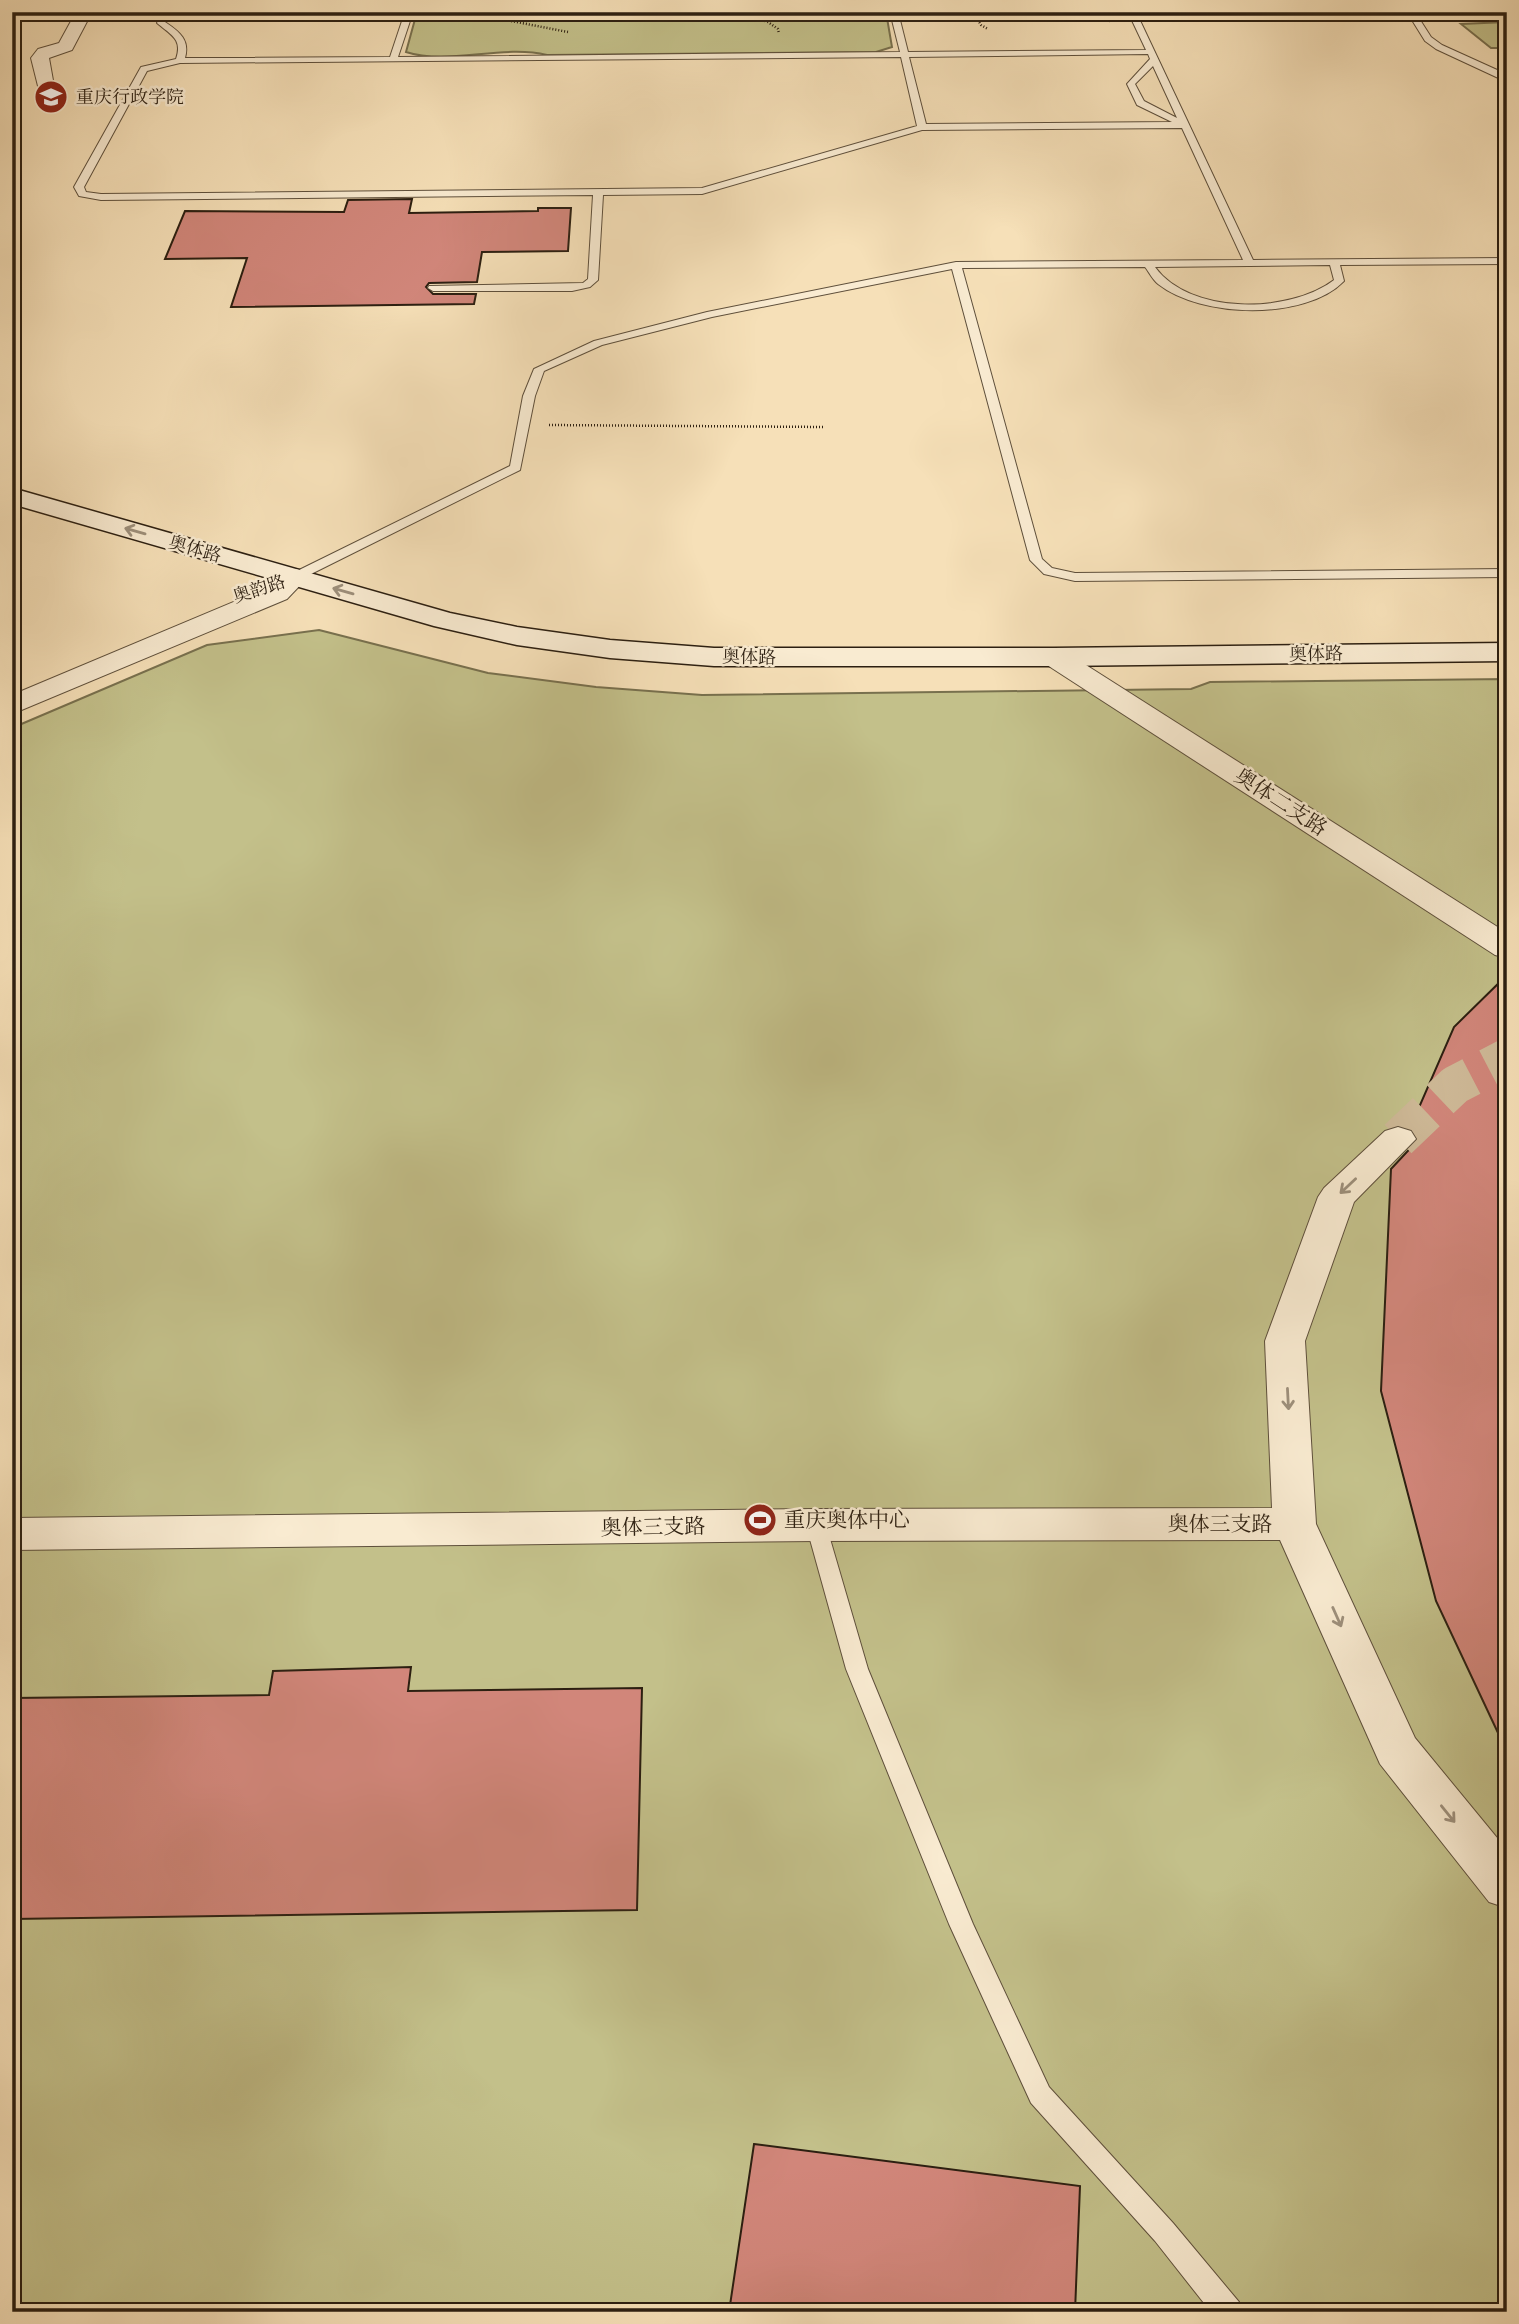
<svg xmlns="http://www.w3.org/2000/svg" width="1519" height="2324" font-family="Alegreya,'Noto Serif SC',serif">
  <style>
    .green { fill: #c3c08a; stroke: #78704e; stroke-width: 2 }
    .building { fill: #d1867a; stroke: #2c1f11; stroke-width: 2 }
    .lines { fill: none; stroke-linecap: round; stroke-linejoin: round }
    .street-tunnel { stroke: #ceb997; stroke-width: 39; stroke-dasharray: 39 19; stroke-linecap: butt }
    .lane-casing { stroke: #5e4f3b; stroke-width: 2 }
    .street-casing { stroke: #5e4f3b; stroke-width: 2 }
    .secondary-casing { stroke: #2c1f11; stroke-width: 3 }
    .path { stroke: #2c1f11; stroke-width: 2.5; stroke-dasharray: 1 2; stroke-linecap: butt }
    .lane { fill: #f9ebd1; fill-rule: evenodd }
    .street { fill: #f9ebd1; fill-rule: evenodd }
    .secondary { fill: #f9ebd1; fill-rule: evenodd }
    .oneway { stroke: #9d8f7b }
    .labels { text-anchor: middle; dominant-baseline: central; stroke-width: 5; stroke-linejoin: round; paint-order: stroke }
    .far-poi-label { font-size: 18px; fill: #2c1f11; stroke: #f9ebd1; text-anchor: start }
    .far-street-label { font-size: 18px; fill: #2c1f11; stroke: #f9ebd1 }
    .street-label { font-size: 21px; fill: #2c1f11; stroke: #f9ebd1 }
    .poi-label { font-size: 21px; fill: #2c1f11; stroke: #f9ebd1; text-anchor: start }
  </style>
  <rect width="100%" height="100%" fill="#f6e0b8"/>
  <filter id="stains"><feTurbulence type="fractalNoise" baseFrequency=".00286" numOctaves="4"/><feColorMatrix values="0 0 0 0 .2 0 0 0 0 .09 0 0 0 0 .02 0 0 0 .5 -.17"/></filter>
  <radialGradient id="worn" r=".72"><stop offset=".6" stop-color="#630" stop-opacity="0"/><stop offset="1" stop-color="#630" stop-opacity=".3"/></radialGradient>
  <g class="green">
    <path d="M417 12H886L892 47 876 52 547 55C501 44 449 66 406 52Z"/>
    <polygon points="1507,22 1507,48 1491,48 1461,24"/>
    <polygon points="319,630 488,673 596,687 702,695 1191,689 1210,682 1507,679 1507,2312 12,2312 12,728 207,645"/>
  </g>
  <g class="building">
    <polygon points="412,199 409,213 538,211 538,208 571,208 568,251 482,252 477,282 429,283 426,287 433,294 476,294 474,304 231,307 247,258 165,259 185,211 344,212 348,200"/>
    <polygon points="1507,975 1507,1752 1436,1601 1381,1391 1391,1169 1419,1139 1410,1128 1454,1027"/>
    <polygon points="411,1667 408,1691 642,1688 637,1910 12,1919 12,1698 269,1695 273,1671"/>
    <polygon points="754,2144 1080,2186 1075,2312 729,2312"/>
  </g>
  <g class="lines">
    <polyline class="street-tunnel" points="1398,1139 1455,1085 1507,1058"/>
    <defs>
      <g id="lane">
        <path d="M162 12H170L165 22C180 32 190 40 185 58L390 57 405 12H413L398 57 900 52 890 12H898L908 52 1146 50 1128 12H1136L1253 260 1507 258V264L1340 265 1344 281C1305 321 1201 318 1158 284 1153 280 1149 272 1145 267L962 268 1042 559 1052 568 1075 573 1507 569V577L1075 581 1044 574 1030 560 952 269 712 317 602 345 544 371 535 396 520 470 299 580H291V574L510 466 523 396 534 369 594 341 707 312 956 262 1243 260 1182 128 922 130 702 194 603 195 598 280 590 287 572 291H433L428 288 429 286 583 283 588 279 593 195 101 200 79 196 74 187 141 67 176 59C183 39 171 35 157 23ZM1148 54 1150 59 1127 84 1137 105 1172 122 926 124 909 57ZM901 57 917 126 702 188 101 194 86 192 84 187 147 71 180 63ZM1153 66 1177 118 1144 101 1135 84ZM1330 265 1334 280C1289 314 1190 315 1155 267Z"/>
        <polygon points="1407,12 1415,12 1431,37 1442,45 1506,74 1507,82 1436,49 1425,41"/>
        <polygon points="816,1517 823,1520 826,1525 868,1669 973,1924 1049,2087 1173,2223 1239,2302 1242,2312 1211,2312 1155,2241 1031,2103 949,1924 846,1669 806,1525 809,1520"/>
      </g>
      <g id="street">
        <polygon points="76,12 92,12 72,50 49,58 54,86 51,90 39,90 31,58 38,49 59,43"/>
        <polygon points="295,569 304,571 308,577 287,599 12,714 12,695 269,587 286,571"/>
        <polygon points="1054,649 1064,651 1507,933 1507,958 1495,955 1044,663 1040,657 1044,651"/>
        <polygon points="1398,1127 1411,1131 1416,1139 1354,1202 1305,1341 1316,1524 1415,1738 1507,1850 1507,1908 1489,1902 1380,1764 1280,1540 816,1541 12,1550 12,1518 816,1509 1272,1508 1265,1341 1318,1197 1324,1188 1385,1131"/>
      </g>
      <polygon id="secondary" points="12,488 450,613 517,627 610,640 714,648 1054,648 1507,643 1507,661 1054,666 714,666 610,658 517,645 434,626 12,504"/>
    </defs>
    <use href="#lane" class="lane-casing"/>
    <use href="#street" class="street-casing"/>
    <use href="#secondary" class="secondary-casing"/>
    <g class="path">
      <polyline points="489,12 506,20 568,32"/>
      <polyline points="739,12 768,22 778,29 779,34"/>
      <polyline points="973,12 981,25 988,29"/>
      <polyline points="1087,12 1110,21"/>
      <polyline points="549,425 825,427"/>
    </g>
    <use href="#lane" class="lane"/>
    <use href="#street" class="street"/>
    <use href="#secondary" class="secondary"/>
  </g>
  <defs><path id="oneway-shaft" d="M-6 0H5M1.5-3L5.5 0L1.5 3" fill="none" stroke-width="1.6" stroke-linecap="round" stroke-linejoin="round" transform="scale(1.75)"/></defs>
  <g class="oneway">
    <use href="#oneway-shaft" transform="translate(135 531) rotate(-164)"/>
    <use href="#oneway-shaft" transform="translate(343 591) rotate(-164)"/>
    <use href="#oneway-shaft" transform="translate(1348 1186) rotate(137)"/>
    <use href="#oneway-shaft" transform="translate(1288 1399) rotate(87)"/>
    <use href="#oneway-shaft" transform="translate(1337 1617) rotate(66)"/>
    <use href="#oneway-shaft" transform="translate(1448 1814) rotate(51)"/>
  </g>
  <defs>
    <symbol id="university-disc" viewBox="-11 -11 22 22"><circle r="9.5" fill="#8f2418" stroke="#f9ebd1"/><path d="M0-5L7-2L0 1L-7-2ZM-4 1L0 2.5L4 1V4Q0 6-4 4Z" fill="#fff"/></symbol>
    <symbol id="stadium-disc" viewBox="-11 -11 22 22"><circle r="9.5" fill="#8f2418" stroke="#f9ebd1"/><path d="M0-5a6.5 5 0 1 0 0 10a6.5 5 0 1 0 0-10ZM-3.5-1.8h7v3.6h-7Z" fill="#fff"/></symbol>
  </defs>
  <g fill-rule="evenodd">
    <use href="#university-disc" x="32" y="78" width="38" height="38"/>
    <use href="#stadium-disc" x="741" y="1501" width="38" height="38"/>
  </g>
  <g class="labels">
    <g class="far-poi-label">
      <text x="76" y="97">重庆行政学院</text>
    </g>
    <g class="far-street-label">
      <text transform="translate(195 549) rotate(16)">奥体路</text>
      <text transform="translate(259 589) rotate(-18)">奥韵路</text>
      <text transform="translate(1316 654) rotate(-1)">奥体路</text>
      <text transform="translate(749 657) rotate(1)">奥体路</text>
    </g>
    <g class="street-label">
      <text transform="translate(1281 802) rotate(33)">奥体二支路</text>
      <text x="1220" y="1524">奥体三支路</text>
      <text transform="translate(653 1527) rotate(-1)">奥体三支路</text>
    </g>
    <g class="poi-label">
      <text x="784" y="1520">重庆奥体中心</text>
    </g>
  </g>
  <rect width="1519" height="2324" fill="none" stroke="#f6e0b8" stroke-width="42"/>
  <rect x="14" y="14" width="1491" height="2296" fill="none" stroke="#2c1f11" stroke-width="3.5"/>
  <rect x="21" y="21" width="1477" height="2282" fill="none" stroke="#2c1f11" stroke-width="2"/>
  <rect width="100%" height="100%" filter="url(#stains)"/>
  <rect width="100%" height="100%" fill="url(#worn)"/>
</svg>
